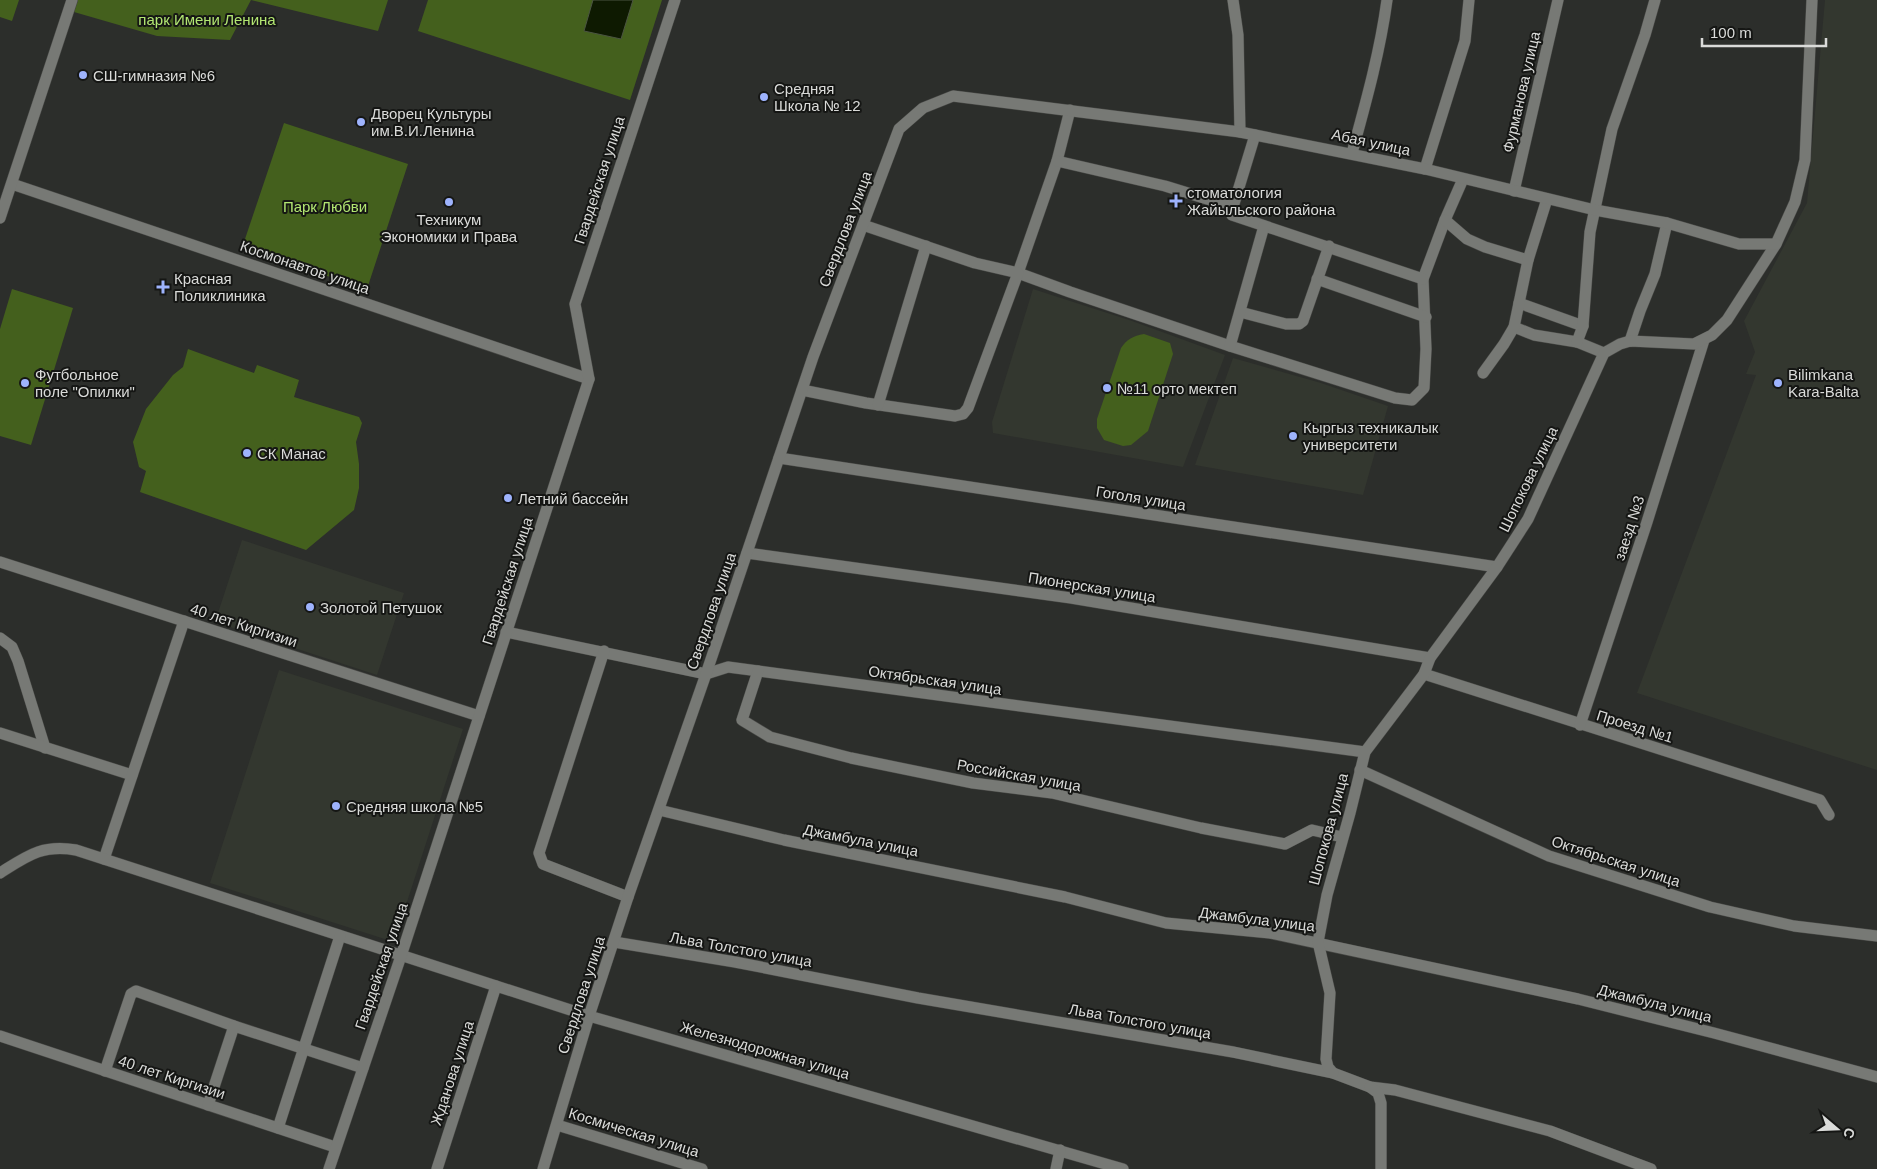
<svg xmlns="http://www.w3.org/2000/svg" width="1877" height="1169" font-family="Helvetica,sans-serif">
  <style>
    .built { fill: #33372f }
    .green { fill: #44601d }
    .water { fill: #0e1a01; stroke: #4b5442 }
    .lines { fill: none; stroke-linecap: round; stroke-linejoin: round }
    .minor-casing { stroke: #484946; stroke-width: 12 }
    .minor { stroke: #777975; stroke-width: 11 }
    .poi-dot { fill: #9eb3fd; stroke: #151614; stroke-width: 2 }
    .labels { text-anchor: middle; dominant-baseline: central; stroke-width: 4; stroke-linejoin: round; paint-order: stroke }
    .park-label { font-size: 15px; fill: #b2e672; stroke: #151614 }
    .poi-label { font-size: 15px; fill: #dadbd9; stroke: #151614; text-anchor: start }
    .street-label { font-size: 15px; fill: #dadbd9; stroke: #151614 }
  </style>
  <rect width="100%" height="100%" fill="#2c2e2b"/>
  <g class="built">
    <polygon points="1825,0 1877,0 1877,770 1637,693 1756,375 1746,374 1755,352 1744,321 1807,203"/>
    <polygon points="1033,289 1132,321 1225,355 1183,467 993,433 992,422"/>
    <polygon points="1233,358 1321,383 1388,406 1363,495 1195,465"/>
    <polygon points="242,540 404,593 377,675 215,622"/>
    <polygon points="279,670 463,729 394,942 210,883"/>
  </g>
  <g class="green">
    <polygon points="0,0 19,0 12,21 0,17"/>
    <polygon points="78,0 388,0 378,31 251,0 230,40 157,36 74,12"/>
    <polygon points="428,0 662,0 630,100 418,31"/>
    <polygon points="284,123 408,164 367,289 242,248"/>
    <polygon points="12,289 73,308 31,445 0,436 0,329"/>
    <path d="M1144 334 1170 343 1173 354 1148 431 1131 445 1123 446 1104 440 1097 428V419L1121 348C1127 339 1133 336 1144 334Z"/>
    <polygon points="188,349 254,373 257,365 299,380 294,397 359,417 362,423 356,442 359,464 359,488 354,510 306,550 140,492 146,471 139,467 133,442 146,409 173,375 183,367"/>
  </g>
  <polygon class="water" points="593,0 633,0 621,39 584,31"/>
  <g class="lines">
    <defs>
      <g id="minor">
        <polyline points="1233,0 1238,35 1240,132"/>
        <polyline points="1070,110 1057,161 1018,273 1070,292 1230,346 1395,398 1412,400 1424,388 1426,349 1423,279 1445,220 1463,179"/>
        <polyline points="1255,135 1233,207 1232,215 1423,279"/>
        <path d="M1352 153C1366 102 1380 52 1387 0"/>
        <polyline points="1057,161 1165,186 1233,207"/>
        <polyline points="1425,169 1465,41 1469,0"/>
        <polyline points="12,184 589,379"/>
        <polyline points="1514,191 1558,0"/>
        <polyline points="0,218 72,0"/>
        <polyline points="1445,220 1467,239 1485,247 1528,260"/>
        <polyline points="1317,279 1426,317"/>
        <polyline points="1519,303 1583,326"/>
        <polyline points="1240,312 1286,324 1299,324 1303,321 1329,246"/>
        <polyline points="1514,327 1534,335 1577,342 1604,353"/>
        <polyline points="1630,341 1640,311 1655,274 1667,223"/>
        <polyline points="1577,342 1583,326 1590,232 1612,129 1645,35 1655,0"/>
        <polyline points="1230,346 1264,226"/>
        <polyline points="1483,373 1504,344 1514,327 1528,260 1547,199"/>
        <polyline points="802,390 866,403 955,416 963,414 968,408 1018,273 975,263 863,225"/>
        <polyline points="878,405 926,246"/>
        <polyline points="779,458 1497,567"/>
        <polyline points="747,553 1071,598 1430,658"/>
        <polyline points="0,562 479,716"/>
        <polyline points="506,632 706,674 728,667 1365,752"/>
        <polyline points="0,638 12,647 18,661 45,748"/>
        <polyline points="604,651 539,853 543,864 628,897"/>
        <polyline points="758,671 742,720 770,737 851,758 973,783 1052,793 1201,828 1285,844 1312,830 1342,837"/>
        <polyline points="1424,674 1820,800 1829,815"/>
        <polyline points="1580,725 1647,522 1704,340"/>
        <polyline points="0,733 132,775"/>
        <polyline points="1360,770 1549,856 1710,907 1794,926 1877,936"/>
        <polyline points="659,810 784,840 1065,897 1166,923 1270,933 1578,999 1714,1033 1877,1077"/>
        <polyline points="104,859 184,621"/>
        <path d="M0 873C27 856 42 844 76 850L589 1016 1123 1169"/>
        <polyline points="614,942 735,962 918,998 1233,1052 1333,1073 1370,1087 1395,1090 1550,1131 1651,1169"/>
        <polyline points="0,1036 335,1147"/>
        <polyline points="105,1071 131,994 136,991 234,1026 363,1068"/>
        <polyline points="1333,1073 1328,1067 1326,1059 1330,993 1318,942 1327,895 1350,813 1365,752 1424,674 1430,658 1497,567 1528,519 1604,353 1620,344 1630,341 1694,344 1712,335 1727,320 1776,244 1795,202 1805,160 1812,0"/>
        <polyline points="1370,1087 1378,1093 1381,1103 1381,1169"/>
        <polyline points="208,1105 234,1026"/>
        <polyline points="557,1125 702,1169"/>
        <polyline points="278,1128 340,936"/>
        <polyline points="329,1169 401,956 589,379 575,304 675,0"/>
        <polyline points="437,1169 496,986"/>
        <polyline points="543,1169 589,1016 628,897 706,674 813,357 899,129 923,108 953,96 1240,132 1425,169 1595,210 1667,223 1739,244 1776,244"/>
        <polyline points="1056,1169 1060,1150"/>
      </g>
    </defs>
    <use href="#minor" class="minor-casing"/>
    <use href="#minor" class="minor"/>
  </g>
  <g class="poi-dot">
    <circle cx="83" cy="75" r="5"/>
    <circle cx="764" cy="97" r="5"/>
    <circle cx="361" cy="122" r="5"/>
    <path d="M1173.5 193.5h5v5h5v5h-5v5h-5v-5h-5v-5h5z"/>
    <circle cx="449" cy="202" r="5"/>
    <path d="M160.5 279.5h5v5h5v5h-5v5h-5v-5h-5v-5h5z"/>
    <circle cx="25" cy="383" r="5"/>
    <circle cx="1778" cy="383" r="5"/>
    <circle cx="1107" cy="388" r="5"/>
    <circle cx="1293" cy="436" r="5"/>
    <circle cx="247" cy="453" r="5"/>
    <circle cx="508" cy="498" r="5"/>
    <circle cx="310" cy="607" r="5"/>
    <circle cx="336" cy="806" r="5"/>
  </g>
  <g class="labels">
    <g class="park-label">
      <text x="207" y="19">парк Имени Ленина</text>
      <text x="325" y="206">Парк Любви</text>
    </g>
    <g class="poi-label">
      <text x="93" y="75">СШ-гимназия №6</text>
      <text x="774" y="88">Средняя<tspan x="774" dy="17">Школа № 12</tspan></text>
      <text x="371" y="113">Дворец Культуры<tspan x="371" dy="17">им.В.И.Ленина</tspan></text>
      <text x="1187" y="192">стоматология<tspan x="1187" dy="17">Жайыльского района</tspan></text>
      <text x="449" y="219" text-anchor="middle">Техникум<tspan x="449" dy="17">Экономики и Права</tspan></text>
      <text x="174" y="278">Красная<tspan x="174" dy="17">Поликлиника</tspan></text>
      <text x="35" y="374">Футбольное<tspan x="35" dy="17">поле "Опилки"</tspan></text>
      <text x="1788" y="374">Bilimkana<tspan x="1788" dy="17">Kara-Balta</tspan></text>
      <text x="1117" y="388">№11 орто мектеп</text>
      <text x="1303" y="427">Кыргыз техникалык<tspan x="1303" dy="17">университети</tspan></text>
      <text x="257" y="453">СК Манас</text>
      <text x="518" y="498">Летний бассейн</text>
      <text x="320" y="607">Золотой Петушок</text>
      <text x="346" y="806">Средняя школа №5</text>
    </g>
    <g class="street-label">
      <text transform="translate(1521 92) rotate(-77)">Фурманова улица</text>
      <text transform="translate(1371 142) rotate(12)">Абая улица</text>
      <text transform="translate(599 180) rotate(-72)">Гвардейская улица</text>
      <text transform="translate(845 229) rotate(-69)">Свердлова улица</text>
      <text transform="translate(305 267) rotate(19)">Космонавтов улица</text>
      <text transform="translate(1528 479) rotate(-64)">Шопокова улица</text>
      <text transform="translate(1141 498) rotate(9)">Гоголя улица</text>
      <text transform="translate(1629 528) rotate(-72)">заезд №3</text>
      <text transform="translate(507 581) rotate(-72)">Гвардейская улица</text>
      <text transform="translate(1092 587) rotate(9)">Пионерская улица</text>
      <text transform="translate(711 611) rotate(-71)">Свердлова улица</text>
      <text transform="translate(244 625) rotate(18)">40 лет Киргизии</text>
      <text transform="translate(935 680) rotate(8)">Октябрьская улица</text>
      <text transform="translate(1635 726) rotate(17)">Проезд №1</text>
      <text transform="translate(1019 775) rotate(10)">Российская улица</text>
      <text transform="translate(1328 829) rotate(-75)">Шопокова улица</text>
      <text transform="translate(861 840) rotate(11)">Джамбула улица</text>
      <text transform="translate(1616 861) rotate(18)">Октябрьская улица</text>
      <text transform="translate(1257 919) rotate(7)">Джамбула улица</text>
      <text transform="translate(741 949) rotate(10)">Льва Толстого улица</text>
      <text transform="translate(381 966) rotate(-71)">Гвардейская улица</text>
      <text transform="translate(581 995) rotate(-72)">Свердлова улица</text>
      <text transform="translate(1655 1003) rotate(14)">Джамбула улица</text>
      <text transform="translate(1140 1021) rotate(10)">Льва Толстого улица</text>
      <text transform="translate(765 1050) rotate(16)">Железнодорожная улица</text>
      <text transform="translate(452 1073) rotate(-72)">Жданова улица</text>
      <text transform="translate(172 1077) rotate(18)">40 лет Киргизии</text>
      <text transform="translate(634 1132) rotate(17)">Космическая улица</text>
    </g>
  </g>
  <g transform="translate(1837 1129) rotate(109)" stroke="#151614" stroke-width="4" paint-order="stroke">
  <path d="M0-4L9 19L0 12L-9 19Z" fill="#dadbd9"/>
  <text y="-8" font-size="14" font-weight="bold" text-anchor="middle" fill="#dadbd9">С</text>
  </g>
  <path d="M1702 38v8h124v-8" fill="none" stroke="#dadbd9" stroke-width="2.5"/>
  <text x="1710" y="38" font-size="15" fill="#dadbd9" stroke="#151614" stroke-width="4" paint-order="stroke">100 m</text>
</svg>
